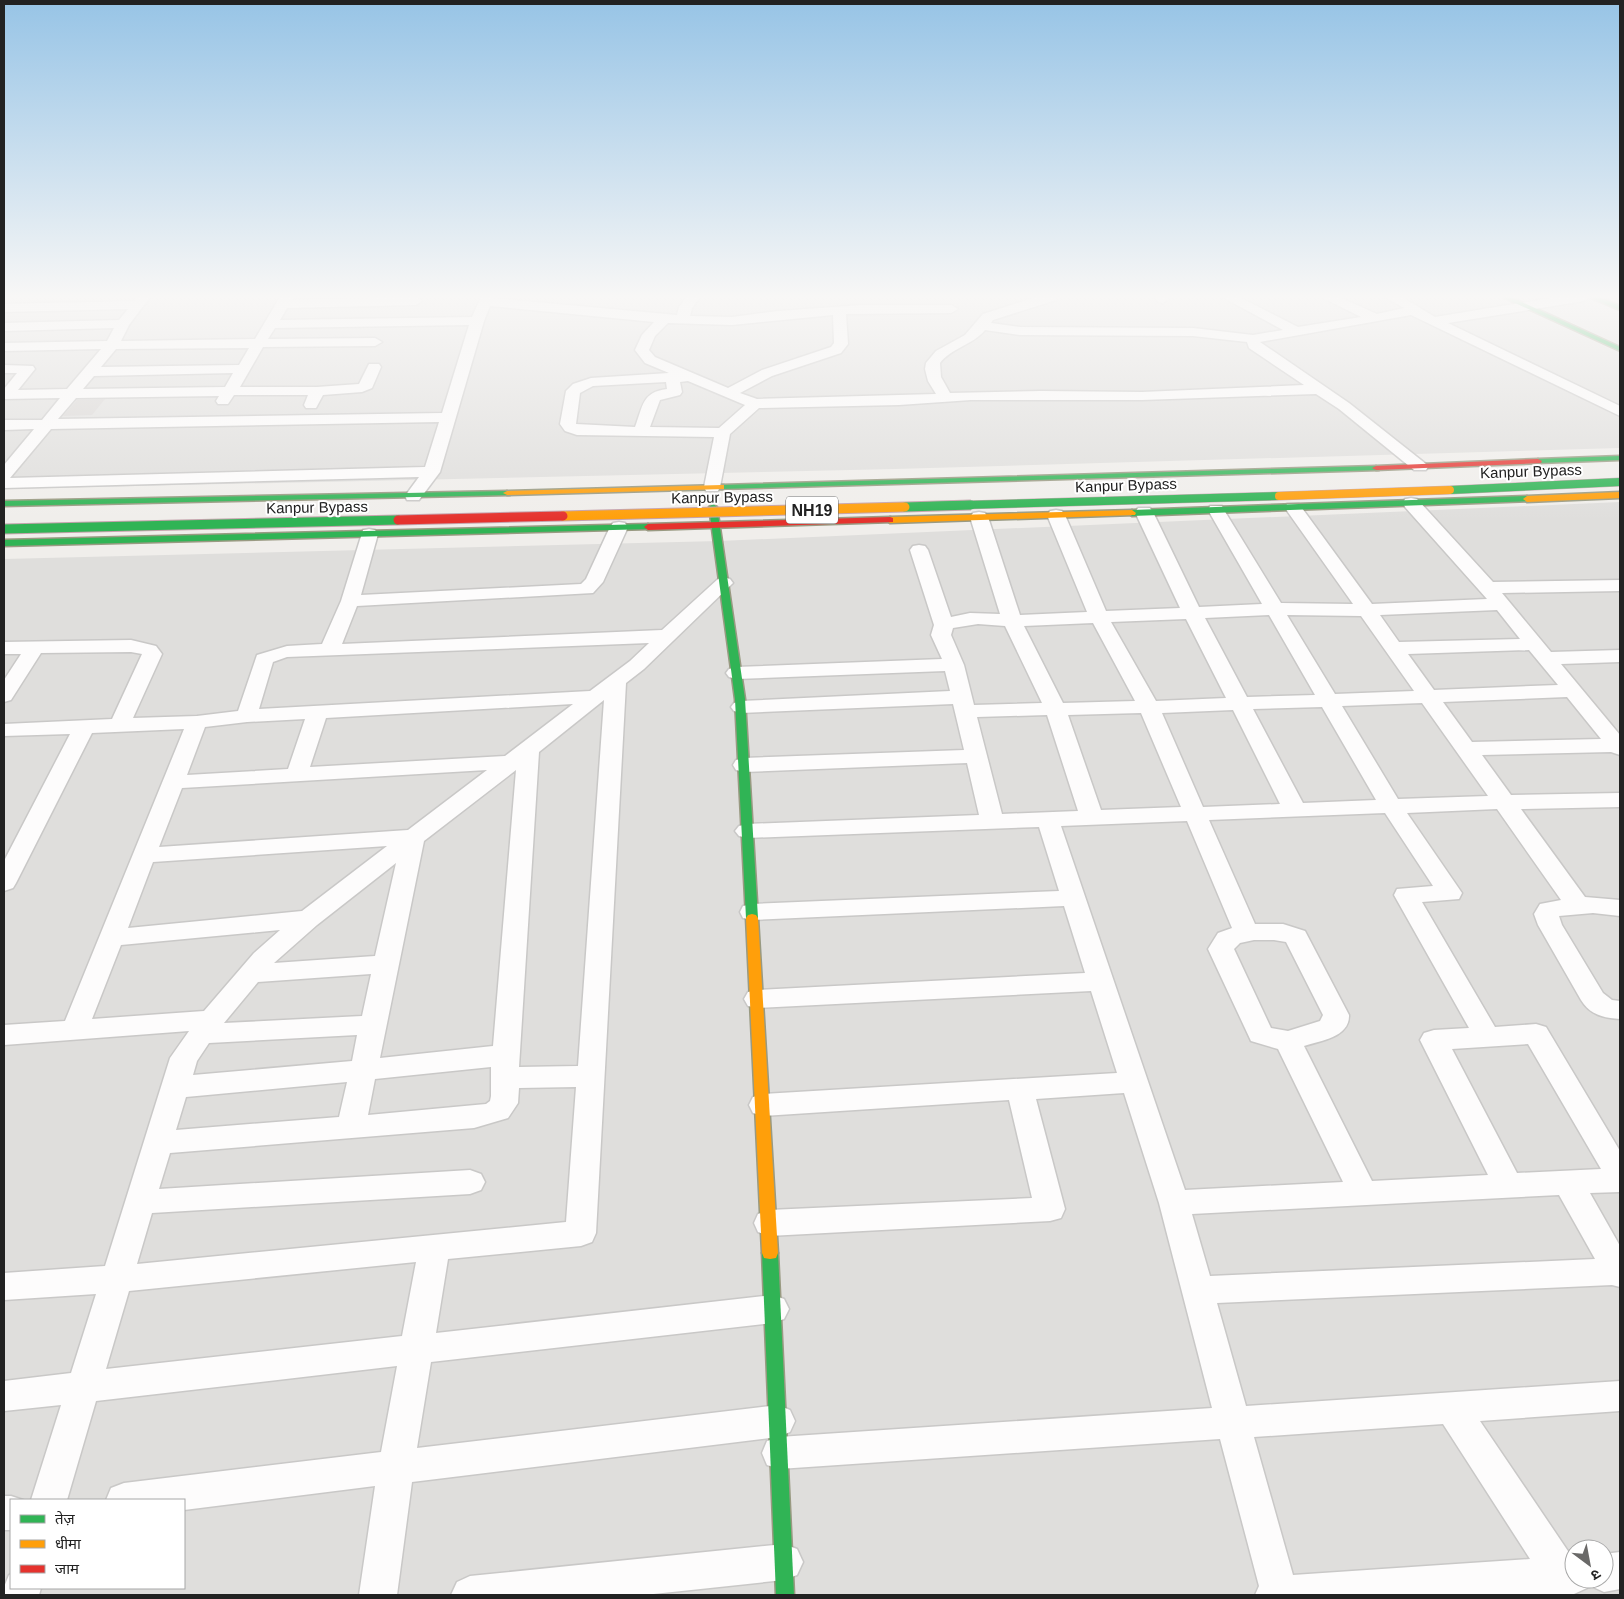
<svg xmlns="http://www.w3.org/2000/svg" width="1624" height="1599" font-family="Helvetica,'Noto Sans Devanagari',sans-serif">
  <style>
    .residential { fill: #dfdedc; fill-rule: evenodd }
    .building { fill: #d7d4d2 }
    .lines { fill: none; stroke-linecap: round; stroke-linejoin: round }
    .street-casing { stroke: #c9c8c7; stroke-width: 3 }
    .fast-casing { stroke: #999a82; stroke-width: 3 }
    .slow-casing { stroke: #999a82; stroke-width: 3 }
    .jam-casing { stroke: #999a82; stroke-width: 3 }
    .street { fill: #fdfcfc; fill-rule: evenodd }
    .fast { fill: #30b455; fill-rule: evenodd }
    .slow { fill: #ff9f0a; fill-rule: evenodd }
    .jam { fill: #e5322d; fill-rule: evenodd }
    .fast-bridge-far1-casing { stroke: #c5a2ac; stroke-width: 9; stroke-linecap: butt }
    .fast-bridge-casing { stroke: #c5a2ac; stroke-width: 11; stroke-linecap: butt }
    .slow-bridge-far1-casing { stroke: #c5a2ac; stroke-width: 9; stroke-linecap: butt }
    .slow-bridge-casing { stroke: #c5a2ac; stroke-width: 11; stroke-linecap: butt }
    .jam-bridge-casing { stroke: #c5a2ac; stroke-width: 11; stroke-linecap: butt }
    .fast-bridge-far1 { stroke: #30b455; stroke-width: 8 }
    .fast-bridge { stroke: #30b455; stroke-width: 9 }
    .slow-bridge-far1 { stroke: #ff9f0a; stroke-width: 8 }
    .slow-bridge { stroke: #ff9f0a; stroke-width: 9 }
    .jam-bridge { stroke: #e5322d; stroke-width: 9 }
    .labels { text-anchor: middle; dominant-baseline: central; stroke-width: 4; stroke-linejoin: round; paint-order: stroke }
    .far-street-label { font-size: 15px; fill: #222; stroke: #fff }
    .shield { fill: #fff; stroke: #646464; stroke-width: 1 }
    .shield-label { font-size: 16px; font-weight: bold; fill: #222 }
  </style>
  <rect width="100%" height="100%" fill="#f0eeeb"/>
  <g class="residential">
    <polygon points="4,297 1620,297 1620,448 895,469 4,489"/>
    <path d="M1620 502V1595H4V559L719 541ZM11 1500H184V1588H11ZM1574 1549H1604V1579H1574Z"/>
  </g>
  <polygon class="building" points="105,399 92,415 63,416 77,400"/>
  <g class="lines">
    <defs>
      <g id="street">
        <path d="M137 297H150L129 325 121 341 255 339 280 297H293L292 300 417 297 422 301 416 305 287 308 280 320 472 317 481 297 677 315 679 307 687 297H700L692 308 690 316 732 317 778 311 862 305H951L958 309 951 313 846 314 848 344 841 353 772 376 740 393 757 399 936 394 928 381 925 369 926 363 936 351 965 335 983 314 1036 297H1057L1056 300 993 320 991 323 1020 327 1193 328 1253 335 1283 330 1222 297H1239L1298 327 1361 317 1321 297H1339L1377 314 1404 308 1385 297H1402L1435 317 1557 297H1590L1584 301 1448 323 1620 406V416L1411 315 1260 342 1349 403 1426 464 1428 467 1426 470H1414L1339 409 1316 394 1142 400H971L899 405 759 408 730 434 720 487 718 491H706L704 487 714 437 577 435 565 431 560 424 566 391 573 384 591 378 669 373 645 363 635 350 642 335 654 322 490 306 484 321 440 472 419 500H407L405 496 419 477 4 488V465L34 429 4 430V420H42L60 398 4 399V389L17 373H4V365L33 366 35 369 18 390 67 389 101 349 4 351V343L107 341 114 328 4 331V323L119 320 128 309 4 312V304L134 301ZM833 315 834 343 831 347 762 370 728 388 655 357 649 350 655 336 668 323 732 325ZM469 325 442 413 58 419 76 398 219 396 216 401 218 404H228L234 395H308L304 405 306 408H316L323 395 362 392 372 388 381 367 379 364H369L359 384 317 387H240L263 347 375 346 382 342 375 338 268 339 275 328ZM985 330 1020 335 1193 336 1247 342 1249 348 1304 385 1142 392 1041 391 950 393 941 377 940 363C951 348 973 345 985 330ZM249 348 239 365 101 367 116 349ZM233 373 225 387 83 389 94 376ZM688 381 745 405 719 428 650 427 660 400 680 395 682 392 680 382ZM666 382 667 389C642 392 643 406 635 427L576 424 580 393 593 386ZM439 422 425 467 10 478 51 429Z"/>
        <polygon points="1155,297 1168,297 1169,299 1163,303 1158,302"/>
        <path d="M1411 498 1417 499 1493 582 1620 580V591L1502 593 1551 652 1620 650V662L1561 664 1620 735V755L1611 752 1482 755 1511 795 1620 793V807L1521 809 1585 897 1620 900V916L1593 913 1559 916 1562 925 1603 993 1612 1000 1620 1001V1019C1604 1018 1590 1015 1581 1000L1538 925 1534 914 1540 904 1561 900 1497 809 1407 813 1462 893 1459 899 1422 902 1495 1027 1536 1024 1546 1027 1620 1151V1192L1590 1193 1620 1246V1287L1612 1285 1217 1303 1246 1406 1620 1381V1411L1480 1421 1572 1557 1574 1556V1579H1604V1554L1620 1552V1589L1604 1592 1591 1586 1589 1583 1587 1588 1574 1594 1549 1595H1255L1259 1586 1220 1439 779 1469 767 1465 762 1453 767 1441 779 1437 1212 1408 1159 1203 1124 1093 1036 1099 1065 1209 1061 1218 1050 1221 769 1236 758 1232 754 1223 758 1214 769 1210 1032 1198 1009 1100 763 1116 753 1113 749 1105 753 1097 763 1094 1117 1073 1091 991 757 1008 748 1006 744 999 748 992 757 990 1085 973 1064 906 752 920 743 918 740 912 743 906 752 904 1059 891 1039 827 747 838 739 836 735 831 739 826 747 824 979 815 967 763 744 772 736 770 733 765 736 760 744 758 964 750 953 704 741 713 734 711 731 707 734 703 741 701 950 691 945 671 736 679 729 677 726 673 729 669 736 667 942 659 931 635 934 625 910 550 913 546 919 545 925 546 928 550 951 617 970 613 1000 614 970 517 973 513 979 512 985 513 988 517 1020 615 1087 612 1047 515 1050 511 1056 510 1062 511 1065 515 1106 611 1180 608 1135 512 1138 508H1150L1153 512 1199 607 1262 604 1208 510 1210 506H1222L1224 510 1281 603 1353 604 1285 508 1287 504H1299L1372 604 1487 599 1405 507 1403 503 1405 499ZM1497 610 1520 639 1399 642 1380 615ZM1269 615 1315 695 1247 697 1205 618ZM1287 615 1361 616 1414 691 1335 694ZM1186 619 1226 698 1156 701 1111 622ZM1093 623 1135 701 1063 703 1024 626ZM978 624 1005 626 1042 703 974 705 964 665 951 635 953 628ZM1529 650 1558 685 1434 690 1408 654ZM1567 697 1601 739 1472 742 1443 702ZM1422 703 1488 796 1398 799 1342 706ZM1322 707 1376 800 1303 803 1253 709ZM1233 710 1280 804 1203 807 1162 713ZM1141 713 1181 807 1101 810 1068 715ZM1047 715 1078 811 1002 814 977 717ZM1385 813 1433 886 1397 889 1394 895 1469 1028 1434 1030 1424 1033 1420 1040 1488 1175 1372 1181 1304 1046C1321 1041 1350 1037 1349 1015L1305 931 1283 924H1255L1209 820ZM1187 821 1232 928 1218 933 1208 949 1251 1041 1278 1049 1343 1182 1185 1190 1061 826ZM1254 940H1274L1286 942 1323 1015 1320 1021 1288 1031 1271 1028 1234 949 1240 943ZM1528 1044 1601 1169 1517 1173 1452 1049ZM1559 1195 1595 1259 1210 1276 1192 1214ZM1443 1424 1530 1559 1293 1575 1254 1437Z"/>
        <path d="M619 522 625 523 628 527 603 582 593 593 357 606 342 644 662 630 718 579 724 577 730 579 733 583 644 669 626 683 596 1233 592 1242 581 1246 448 1259 436 1333 773 1295 784 1299 789 1309 784 1319 773 1323 431 1362 417 1448 778 1405 790 1410 795 1421 790 1432 778 1437 412 1482 397 1595H359L375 1486 184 1510V1500H106L111 1488 124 1483 381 1452 397 1366 96 1401 67 1500H31L61 1405 4 1411V1381L71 1373 96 1294 4 1300V1273L105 1266 170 1058 189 1031 4 1045V1025L65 1021 184 729 92 733 16 883 13 888 4 891V861L70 734 4 736V724L112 719 142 654 131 652 41 653 11 700 4 702V680L21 654H4V642L131 640 156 646 162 654 133 718 197 716 238 711 257 655 287 646 322 644 341 601 363 530 369 529 375 530 378 534 361 595 581 584 586 579 610 527 613 523ZM649 643 630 661 590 691 259 709 273 662 287 657ZM604 700 578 1066 519 1067 539 752ZM573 704 505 756 310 767 326 718ZM305 719 288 769 187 775 205 727 247 722ZM487 770 408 830 159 847 182 788ZM516 770 493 1046 380 1058 424 841ZM387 846 302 911 128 928 153 862ZM396 863 375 956 274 963 317 925ZM280 930 254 953 204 1011 92 1019 121 945ZM371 974 362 1016 224 1023 258 982ZM357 1035 352 1061 193 1075 197 1061 209 1043ZM491 1067V1096L490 1101 486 1104 368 1115 375 1079ZM347 1082 339 1117 176 1130 186 1097ZM576 1087 566 1222 137 1264 152 1213 470 1194 481 1190 485 1182 481 1174 470 1170 159 1189 170 1153 474 1128 508 1118 518 1103 519 1088ZM416 1262 402 1336 106 1369 129 1291Z"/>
        <polygon points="4,1496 11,1496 23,1500 11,1500 11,1530 4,1530"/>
        <polygon points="784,1544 797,1549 803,1562 797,1575 784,1580 644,1595 451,1595 457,1582 470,1576"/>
        <polygon points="11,1574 11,1588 41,1588 39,1595 4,1595 4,1587 9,1575"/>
      </g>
      <g id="fast">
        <polygon points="1502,297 1511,297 1620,347 1620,351"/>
        <polygon points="1589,297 1599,297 1620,306 1620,310"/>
        <polygon points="1620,456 1620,460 1538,463 1534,461 1538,459"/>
        <polygon points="1376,466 1380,468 1379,470 721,489 717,487 721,485"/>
        <polygon points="507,491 511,493 510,495 4,506 4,501"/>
        <polygon points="1527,496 1531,499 1530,501 1132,516 1128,513 1132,510"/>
        <polygon points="713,504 717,507 745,699 758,918 756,921 748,921 746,918 735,699 709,507"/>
        <polygon points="648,524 652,527 651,529 4,546 4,540"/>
        <polygon points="770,1247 776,1248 778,1253 794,1595 776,1595 762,1253 764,1248"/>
      </g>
      <g id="slow">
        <polygon points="721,485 724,485 724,489 507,495 503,493 507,491"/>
        <polygon points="1620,492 1620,498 1527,502 1523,499 1527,496"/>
        <polygon points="1132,510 1136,513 1135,515 890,523 886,520 890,517"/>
        <polygon points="752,914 756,915 758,918 778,1253 776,1258 770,1259 764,1258 762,1253 746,918 748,915"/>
      </g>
      <g id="jam">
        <polygon points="1538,459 1542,461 1541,463 1376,470 1372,468 1376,466"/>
        <polygon points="890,517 893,518 893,522 648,530 644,527 648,524"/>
      </g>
    </defs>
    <use href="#street" class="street-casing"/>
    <use href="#fast" class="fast-casing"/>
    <use href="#slow" class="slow-casing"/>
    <use href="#jam" class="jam-casing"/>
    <use href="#street" class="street"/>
    <use href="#fast" class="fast"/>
    <use href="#slow" class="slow"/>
    <use href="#jam" class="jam"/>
    <defs>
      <g id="fast-bridge-far1">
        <polyline points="1450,490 1620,482"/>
        <polyline points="929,506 1279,496"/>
      </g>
      <g id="fast-bridge">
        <polyline points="905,507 971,505"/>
        <polyline points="4,529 398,520"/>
      </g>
      <polyline id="slow-bridge-far1" points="1279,496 1450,490"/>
      <polyline id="slow-bridge" points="563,516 905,507"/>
      <polyline id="jam-bridge" points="398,520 563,516"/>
    </defs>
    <use href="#fast-bridge-far1" class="fast-bridge-far1-casing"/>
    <use href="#fast-bridge" class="fast-bridge-casing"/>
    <use href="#slow-bridge-far1" class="slow-bridge-far1-casing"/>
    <use href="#slow-bridge" class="slow-bridge-casing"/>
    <use href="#jam-bridge" class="jam-bridge-casing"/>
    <use href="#fast-bridge-far1" class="fast-bridge-far1"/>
    <use href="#fast-bridge" class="fast-bridge"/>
    <use href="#slow-bridge-far1" class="slow-bridge-far1"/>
    <use href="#slow-bridge" class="slow-bridge"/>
    <use href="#jam-bridge" class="jam-bridge"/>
  </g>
  <linearGradient id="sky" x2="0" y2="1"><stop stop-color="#97c4e6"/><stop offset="0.57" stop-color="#f8f7f6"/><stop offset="1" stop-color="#f8f7f6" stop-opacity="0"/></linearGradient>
  <rect width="1624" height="521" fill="url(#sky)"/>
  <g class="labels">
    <g class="far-street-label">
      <text transform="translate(1531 471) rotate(-2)">Kanpur Bypass</text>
      <text transform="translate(1126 485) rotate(-2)">Kanpur Bypass</text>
      <text transform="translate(722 497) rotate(-1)">Kanpur Bypass</text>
      <text transform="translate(317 507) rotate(-1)">Kanpur Bypass</text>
    </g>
    <rect class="shield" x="786" y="496.5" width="52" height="27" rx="4"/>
    <g class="shield-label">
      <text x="812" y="510">NH19</text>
    </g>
  </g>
  <rect width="1624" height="1599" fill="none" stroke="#222222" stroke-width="10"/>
  <rect x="10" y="1499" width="175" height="90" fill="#ffffff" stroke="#a7a7a7"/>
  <rect x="20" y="1515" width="25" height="8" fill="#30b455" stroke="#a7a7a7"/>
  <text x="55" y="1524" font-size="15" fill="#222222">तेज़</text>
  <rect x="20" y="1540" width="25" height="8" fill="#ff9f0a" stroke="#a7a7a7"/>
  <text x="55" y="1549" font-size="15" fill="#222222">धीमा</text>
  <rect x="20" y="1565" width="25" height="8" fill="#e5322d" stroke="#a7a7a7"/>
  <text x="55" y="1574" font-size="15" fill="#222222">जाम</text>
  <g transform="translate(1589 1564) rotate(148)"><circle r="24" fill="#ffffff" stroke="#a7a7a7"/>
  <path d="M0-4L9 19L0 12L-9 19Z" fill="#6a6968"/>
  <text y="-8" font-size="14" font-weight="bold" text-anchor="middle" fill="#222222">उ</text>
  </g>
</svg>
